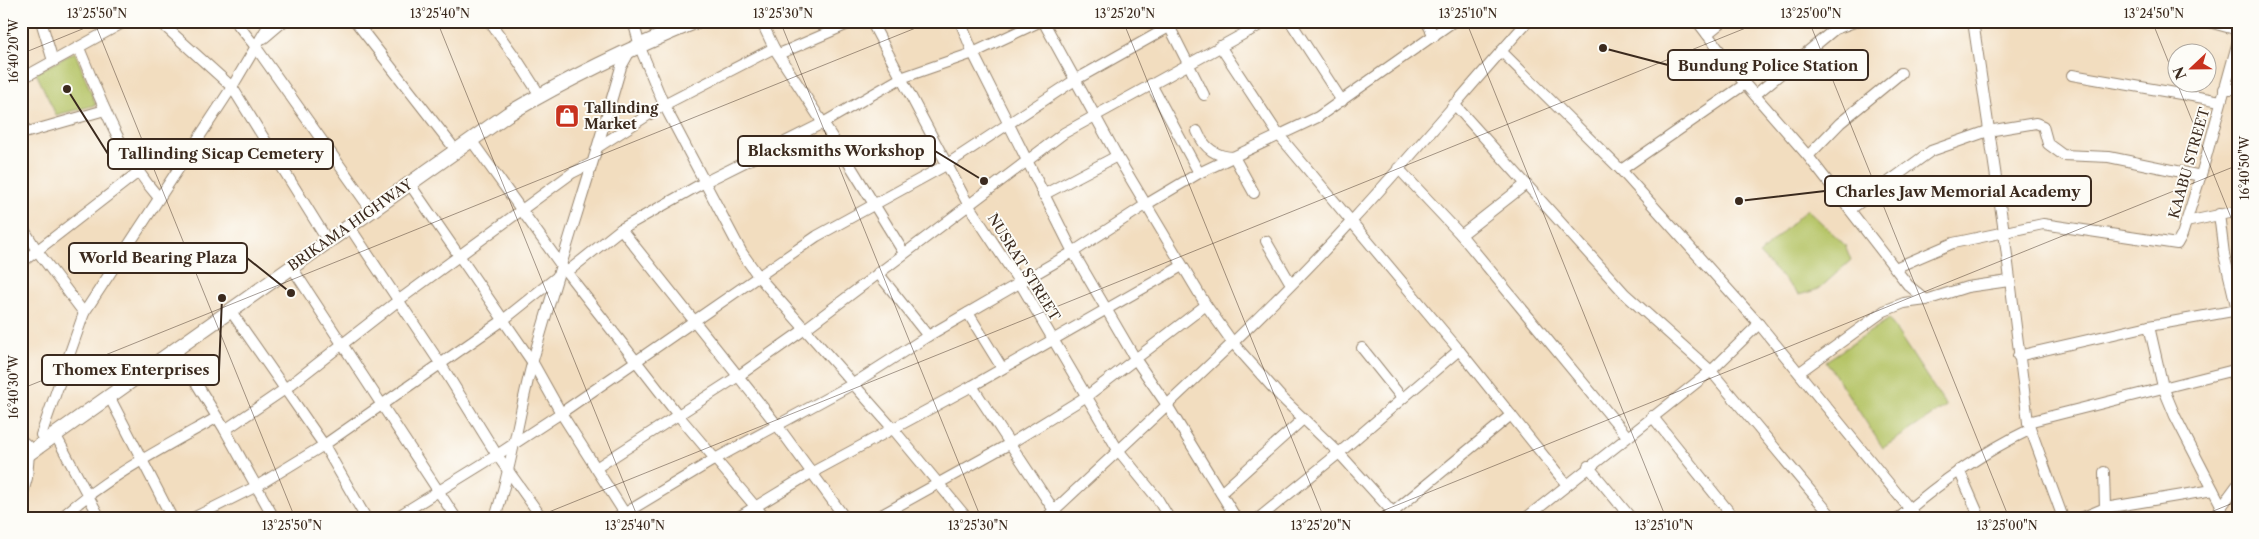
<svg xmlns="http://www.w3.org/2000/svg" width="2259" height="539" font-family="'Libre Caslon Text',serif">
  <style>
    .green { fill: #b5c466; stroke: #787742 }
    .lines { fill: none; stroke-linecap: round; stroke-linejoin: round }
    .minor-casing { stroke: #96846e; stroke-width: 12 }
    .highway-casing { stroke: #96846e; stroke-width: 16 }
    .minor { stroke: #fff; stroke-width: 10 }
    .highway { stroke: #fff; stroke-width: 14 }
    .ticks { fill: none; stroke: #3b2a1e; stroke-width: 1; stroke-opacity: 0.45 }
    .labels { text-anchor: middle; dominant-baseline: central; stroke-width: 4; stroke-linejoin: round; paint-order: stroke }
    .poi-label { font-size: 14px; font-weight: bold; fill: #3b2a1e; stroke: #fdfcf7; text-anchor: start }
    .street-label { font-size: 14px; fill: #3b2a1e; stroke: #fdfcf7 }
    .leader { fill: none; stroke: #3b2a1e; stroke-width: 2 }
    .callout-dot { fill: #3b2a1e; stroke: #fdfcf7; stroke-width: 2 }
    .callout { fill: #fdfcf7; stroke: #3b2a1e; stroke-width: 2 }
    .callout-label { font-size: 15px; text-anchor: middle; font-weight: bold; fill: #3b2a1e }
    .neatline { fill: none; stroke: #3b2a1e; stroke-width: 2 }
    .ticks-label { font-size: 12px; text-anchor: middle; fill: #3b2a1e }
  </style>
  <rect width="100%" height="100%" fill="#fdfcf7"/>
  <filter id="ink" filterUnits="userSpaceOnUse"><feTurbulence type="fractalNoise" baseFrequency=".02" numOctaves="2"/><feDisplacementMap in="SourceGraphic" scale="10" xChannelSelector="R" yChannelSelector="G"/><feConvolveMatrix kernelMatrix="1 2 1 2 8 2 1 2 1" color-interpolation-filters="sRGB"/></filter>
  <filter id="wash" filterUnits="userSpaceOnUse"><feTurbulence type="fractalNoise" baseFrequency=".0096" numOctaves="4" result="noise"/><feDisplacementMap in="SourceGraphic" scale="20" xChannelSelector="R" yChannelSelector="G"/><feGaussianBlur stdDeviation="1.12" result="paint"/><feColorMatrix in="noise" values="0 0 0 0 0 0 0 0 0 0 0 0 0 0 0 0 0 1.4 0 .05"/><feComposite in="paint" operator="in"/></filter>
  <g filter="url(#wash)">
    <rect width="100%" height="100%" fill="#f2ddbf"/>
    <g class="green">
      <polygon points="75,52 96,105 56,115 36,73"/>
      <polygon points="1807,209 1845,245 1851,260 1819,289 1799,295 1759,254"/>
      <polygon points="1889,319 1946,406 1883,448 1826,361"/>
    </g>
  </g>
  <g filter="url(#ink)">
    <g class="lines">
      <defs>
        <g id="minor">
          <polyline points="41,21 53,61"/>
          <polyline points="159,21 232,87 324,235"/>
          <polyline points="235,21 255,46 367,204"/>
          <polyline points="355,21 451,144"/>
          <polyline points="489,21 518,61 536,89"/>
          <polyline points="633,21 641,50 664,105 742,253 759,277 894,430 967,518"/>
          <polyline points="761,21 774,48 845,157 904,253"/>
          <polyline points="871,21 969,206 1020,283 1118,450 1157,498 1169,518"/>
          <polyline points="960,21 973,53 1073,252 1136,360 1167,405 1236,518"/>
          <polyline points="1043,21 1117,156 1206,305 1233,343 1281,397 1339,453 1398,518"/>
          <polyline points="1243,21 1249,31"/>
          <polyline points="1290,21 1342,101"/>
          <polyline points="1426,21 1434,36"/>
          <polyline points="1697,21 1745,84 1808,156 1908,285 1926,300"/>
          <polyline points="1973,21 2004,232 2028,422 2063,518"/>
          <polyline points="2205,21 2238,30"/>
          <polyline points="1167,22 1204,95"/>
          <polyline points="1707,34 1723,21"/>
          <polyline points="264,38 284,21"/>
          <polyline points="1220,46 1278,134 1459,350 1567,485"/>
          <path d="M79 48C102 103 119 152 159 198"/>
          <polyline points="1501,51 1621,170 1759,324 1917,518"/>
          <polyline points="779,54 855,21"/>
          <polyline points="2072,75 2221,101"/>
          <polyline points="21,79 126,21"/>
          <polyline points="1151,84 1199,173"/>
          <polyline points="2224,89 2238,89"/>
          <polyline points="1755,95 1835,29 1857,21"/>
          <polyline points="1454,104 1625,294 1711,371 1833,518"/>
          <polyline points="21,119 26,132"/>
          <path d="M1197 131C1204 148 1216 157 1234 157L1254 193"/>
          <polyline points="21,134 105,110"/>
          <polyline points="471,140 561,265 678,415 765,518"/>
          <polyline points="598,147 664,105 774,48"/>
          <polyline points="1808,156 1840,123 1901,73"/>
          <polyline points="1398,168 1461,235 1627,436"/>
          <polyline points="1621,170 1745,84"/>
          <polyline points="409,183 533,363 561,413 627,517"/>
          <polyline points="1043,195 1117,156"/>
          <polyline points="1851,209 1931,151 1988,131 2036,123 2043,126 2048,144 2063,155 2109,157 2201,176"/>
          <polyline points="2219,214 2224,254 2237,310"/>
          <polyline points="2186,222 2238,211"/>
          <polyline points="21,225 38,252 84,313"/>
          <polyline points="349,226 440,363 497,455 542,518"/>
          <polyline points="621,229 777,425 845,518"/>
          <polyline points="1461,235 1526,184"/>
          <polyline points="1266,241 1291,284"/>
          <polyline points="21,263 137,173"/>
          <polyline points="291,266 456,518"/>
          <polyline points="1895,268 1953,243 2043,224 2177,244 2182,235 2203,168 2238,41"/>
          <polyline points="567,272 621,229 703,183 823,123 901,78 973,53 1041,21"/>
          <polyline points="878,273 928,336"/>
          <polyline points="230,310 324,445 366,518"/>
          <polyline points="968,313 1002,368"/>
          <polyline points="2149,326 2163,387 2175,416 2222,507"/>
          <polyline points="1362,348 1402,398"/>
          <polyline points="176,350 225,430 274,518"/>
          <polyline points="2018,356 2149,326 2238,310"/>
          <polyline points="2231,371 2238,385"/>
          <polyline points="1800,372 1884,311 1904,303 1926,300 1967,287 2009,281"/>
          <polyline points="972,386 1059,518"/>
          <polyline points="109,396 172,518"/>
          <polyline points="1652,416 1734,518"/>
          <polyline points="2028,422 2238,369"/>
          <polyline points="225,430 285,389 399,300 572,173 590,164"/>
          <polyline points="55,434 100,518"/>
          <polyline points="41,435 84,313 232,87 271,21"/>
          <polyline points="21,440 27,445"/>
          <polyline points="1588,466 1631,518"/>
          <polyline points="596,468 737,377 805,329 1064,133 1267,21"/>
          <polyline points="1959,470 1980,518"/>
          <polyline points="2104,472 2105,508"/>
          <polyline points="1221,493 1303,419"/>
          <polyline points="21,500 27,478 29,453"/>
          <path d="M61 518C106 477 163 448 216 418"/>
          <polyline points="193,518 257,486 324,445 502,321 557,277"/>
          <polyline points="395,518 497,455 561,413 817,236 946,165 1075,80 1169,27"/>
          <path d="M495 518C512 466 519 412 533 360 561 261 593 165 621 67L631 49"/>
          <polyline points="617,518 715,459 853,384 928,336 1073,252 1147,204 1199,173 1318,117 1454,21"/>
          <polyline points="737,518 811,473 972,386 1182,266"/>
          <polyline points="876,518 1011,443 1087,396 1206,305"/>
          <path d="M1046 518C1149 421 1255 327 1350 223 1411 157 1468 88 1528 21"/>
          <polyline points="1259,518 1339,453 1459,350"/>
          <polyline points="1386,518 1511,415"/>
          <polyline points="1526,518 1711,371 1759,324"/>
          <path d="M1899 518C1939 483 1981 453 2029 430"/>
          <polyline points="2081,518 2105,508 2213,490"/>
          <polyline points="2213,518 2238,484"/>
        </g>
        <path id="highway" d="M21 459 508 114C569 78 631 48 697 21"/>
      </defs>
      <use href="#minor" class="minor-casing"/>
      <use href="#highway" class="highway-casing"/>
      <use href="#minor" class="minor"/>
      <use href="#highway" class="highway"/>
    </g>
  </g>
  <path class="ticks" d="M94 21 295 518M437 21 638 518M780 21 981 518M1123 21 1324 518M1466 21 1666 518M1809 21 2009 518M2152 21 2238 235M21 54 102 21M21 389 933 21M534 518 1763 21M1365 518 2238 165M2196 518 2238 501"/>
  <defs>
    <symbol id="shop-square" viewBox="-11 -11 22 22"><rect x="-9" y="-9" width="18" height="18" rx="4" fill="#c8321e" stroke="#fdfcf7"/><path d="M-5-2.5h2.3a2.7 3.5 0 0 1 5.4 0H5L5.5 6h-11ZM-1.5-2.5h3a1.5 2.3 0 0 0-3 0Z" fill="#fff"/></symbol>
  </defs>
  <g fill-rule="evenodd">
    <use href="#shop-square" x="553" y="102" width="28" height="28"/>
  </g>
  <g class="labels">
    <g class="poi-label">
      <text x="584" y="108">Tallinding<tspan x="584" dy="16">Market</tspan></text>
    </g>
    <g class="street-label">
      <text transform="translate(2189 163) rotate(-74)">KAABU STREET</text>
      <text transform="translate(350 225) rotate(-35)">BRIKAMA HIGHWAY</text>
      <text transform="translate(1024 267) rotate(58)">NUSRAT STREET</text>
    </g>
  </g>
  <path class="leader" d="M1603 48L1668 65M984 181L935 151M67 89L108 154M1739 201L1825 191M291 293L247 258M222 298L219 370"/>
  <g class="callout-dot">
    <circle cx="1603" cy="48" r="5"/>
    <circle cx="984" cy="181" r="5"/>
    <circle cx="67" cy="89" r="5"/>
    <circle cx="1739" cy="201" r="5"/>
    <circle cx="291" cy="293" r="5"/>
    <circle cx="222" cy="298" r="5"/>
  </g>
  <g class="callout">
    <rect x="1668" y="50" width="200" height="30" rx="5"/>
    <rect x="738" y="136" width="197" height="30" rx="5"/>
    <rect x="108" y="139" width="225" height="30" rx="5"/>
    <rect x="1825" y="176" width="266" height="30" rx="5"/>
    <rect x="69" y="243" width="178" height="30" rx="5"/>
    <rect x="42" y="355" width="177" height="30" rx="5"/>
  </g>
  <g class="callout-label">
    <text x="1768" y="71">Bundung Police Station</text>
    <text x="836" y="156">Blacksmiths Workshop</text>
    <text x="221" y="159">Tallinding Sicap Cemetery</text>
    <text x="1958" y="197">Charles Jaw Memorial Academy</text>
    <text x="158" y="263">World Bearing Plaza</text>
    <text x="131" y="375">Thomex Enterprises</text>
  </g>
  <rect width="2259" height="539" fill="none" stroke="#fdfcf7" stroke-width="55"/>
  <g transform="translate(2192 68) rotate(248)"><circle r="24" fill="#fdfcf7" stroke="#afa8a0"/>
  <path d="M0-4L9 19L0 12L-9 19Z" fill="#c8321e"/>
  <text y="-8" font-size="14" font-weight="bold" text-anchor="middle" fill="#3b2a1e">N</text>
  </g>
  <rect x="28" y="28" width="2204" height="484" class="neatline"/>
  <g class="ticks-label">
    <text x="97" y="18">13°25'50"N</text>
    <text x="440" y="18">13°25'40"N</text>
    <text x="783" y="18">13°25'30"N</text>
    <text x="1125" y="18">13°25'20"N</text>
    <text x="1468" y="18">13°25'10"N</text>
    <text x="1811" y="18">13°25'00"N</text>
    <text x="2154" y="18">13°24'50"N</text>
    <text transform="translate(14 51) rotate(-90)" y="4">16°40'20"W</text>
    <text transform="translate(2245 168) rotate(-90)" y="4">16°40'50"W</text>
    <text transform="translate(14 387) rotate(-90)" y="4">16°40'30"W</text>
    <text x="292" y="530">13°25'50"N</text>
    <text x="635" y="530">13°25'40"N</text>
    <text x="978" y="530">13°25'30"N</text>
    <text x="1321" y="530">13°25'20"N</text>
    <text x="1664" y="530">13°25'10"N</text>
    <text x="2007" y="530">13°25'00"N</text>
  </g>
</svg>
